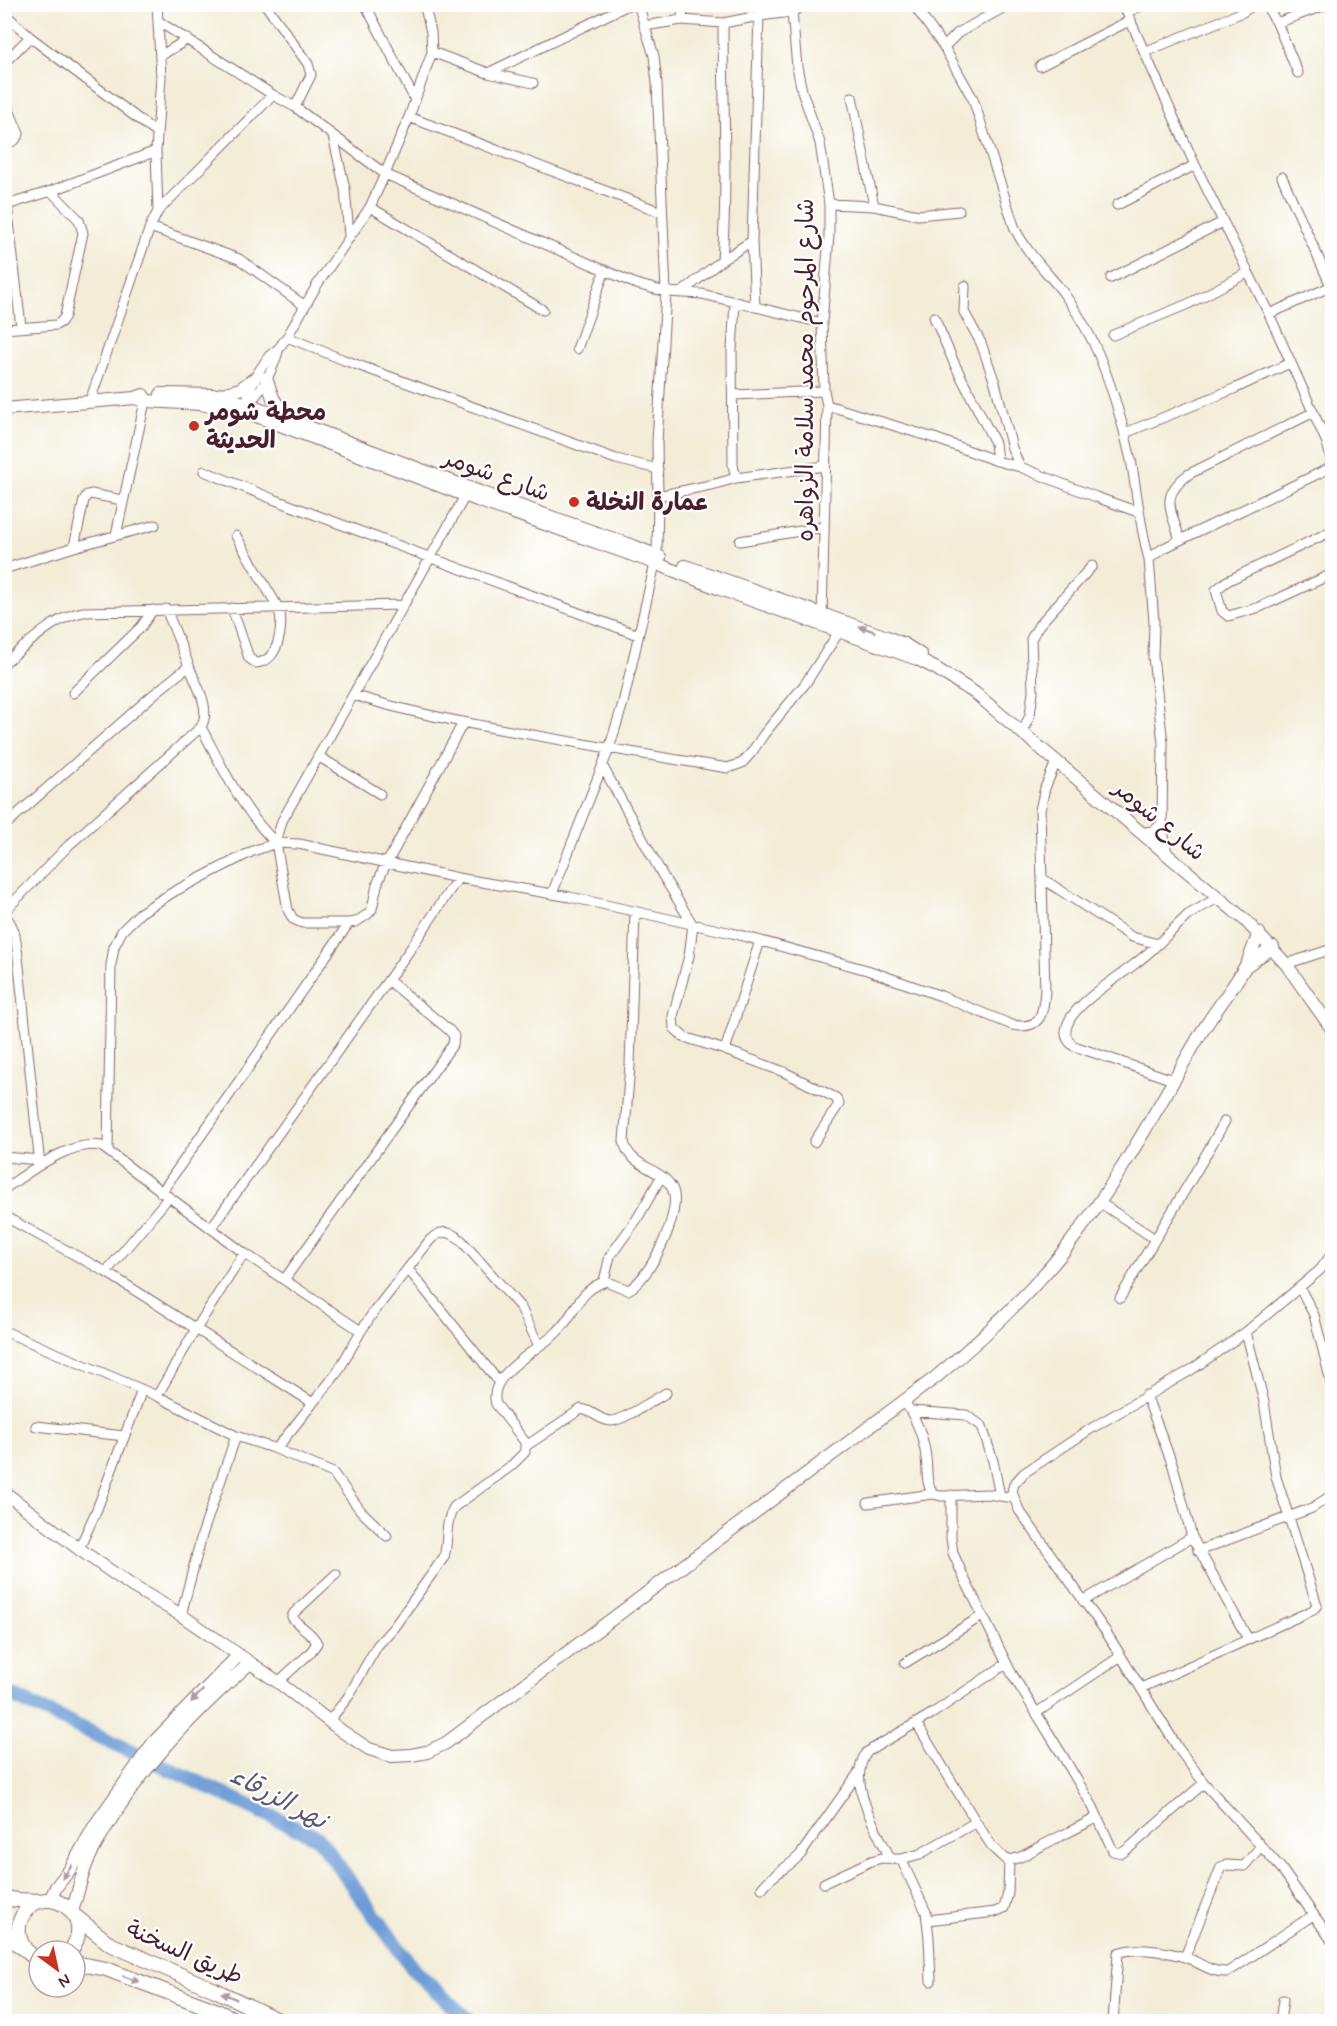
<svg xmlns="http://www.w3.org/2000/svg" width="1337" height="2026" viewBox="0 0 1337 2026" font-family="Mynerve,'Playpen Sans Arabic',sans-serif">
<style>
.lines{fill:none;stroke-linecap:round;stroke-linejoin:round}
.river{stroke:#6d9bd5;stroke-width:15}
.street-casing{stroke:#856768;stroke-width:11}
.secondary-casing{stroke:#856768;stroke-width:14}
.primary-casing{stroke:#856768;stroke-width:16}
.street{stroke:#fff;stroke-width:9}
.secondary{stroke:#fff;stroke-width:12}
.primary{stroke:#fff;stroke-width:14}
.oneway{fill:#ae9aa0}
.poi-dot{fill:#c8321e;stroke:#fff;stroke-width:2}
.labels{text-anchor:middle;stroke-width:4.5;stroke-linejoin:round;paint-order:stroke}
.street-label{font-size:24px;fill:#4a1f2b;stroke:#fff}
.poi-label{font-size:24px;font-weight:bold;fill:#4a1f2b;stroke:#fff;text-anchor:start}
.water-label{font-size:26px;font-style:italic;fill:#5a5777;stroke:#fff}
</style>
<rect width="100%" height="100%" fill="#fff"/>
<filter id="ink" filterUnits="userSpaceOnUse"><feTurbulence type="fractalNoise" baseFrequency=".0167" numOctaves="2"/><feDisplacementMap in="SourceGraphic" scale="12" xChannelSelector="R" yChannelSelector="G"/><feConvolveMatrix kernelMatrix="1 2 1 2 8 2 1 2 1" color-interpolation-filters="sRGB"/></filter>
<filter id="wash" filterUnits="userSpaceOnUse"><feTurbulence type="fractalNoise" baseFrequency=".008" numOctaves="4" result="noise"/><feDisplacementMap in="SourceGraphic" scale="24" xChannelSelector="R" yChannelSelector="G"/><feGaussianBlur stdDeviation="1.35" result="paint"/><feColorMatrix in="noise" values="0 0 0 0 0 0 0 0 0 0 0 0 0 0 0 0 0 1.4 0 .05"/><feComposite in="paint" operator="in"/></filter>
<g filter="url(#wash)">
<rect width="100%" height="100%" fill="#f3edd8"/>
<g class="lines">
<path class="river" d="M4 1692 318 1838 414 1970 470 2022"/>
</g>
</g>
<g filter="url(#ink)">
<g class="lines">
<defs>
<path id="street" d="M265 4 308 64 311 75 295 107
M365 4 415 100
M1123 4 1195 165 1269 314 1327 443 1332 463
M1265 4 1277 23 1298 73
M918 11 944 47 973 99 1015 229C1027 253 1045 270 1062 291 1074 307 1084 324 1093 342 1109 376 1123 423 1131 460 1137 494 1140 526 1149 559
M4 12 11 4
M792 12 797 67 802 91 820 143 829 204V236L822 323 824 391 827 405 822 619
M1127 12 1146 4
M4 13 30 37
M682 20 683 4
M158 21 273 95 295 107 385 174 636 284 666 292 702 294 822 323
M1277 23 1328 4
M644 26 682 20 723 23 759 16 758 4
M944 47 958 33 1010 4
M432 52 488 73 533 83
M1144 52 1243 12 1254 4
M160 56 188 39
M4 63 30 37 157 133
M1040 66 1131 20
M488 73 630 4
M852 97 874 206
M4 98 19 134 15 140 4 146
M409 117 661 212
M333 136 345 189 349 235
M1282 177 1331 286
M829 204 874 206 918 215 959 211
M7 205 21 327
M1117 205 1195 165
M4 206 51 191 156 151
M370 207 543 310
M158 211 273 95
M150 227 239 259 305 306
M752 241 755 307
M722 260C728 182 723 102 723 23
M1111 278 1223 222
M965 286 964 312 981 343 995 383 1012 448 1020 467
M681 293 722 260 752 241 759 16 792 12 807 4
M735 303 732 350 733 465 736 478 825 466
M1269 314 1332 286
M934 317 955 365 995 443 997 461
M4 329 56 325 61 322 65 316 83 233 79 220 51 191
M1113 335 1188 304 1247 273
M287 337 344 360 616 459 658 469
M577 349 605 270
M734 395 824 391
M90 401 150 227 158 211 156 151 161 77 157 4
M246 405C262 393 274 367 279 348
M827 405 934 438 997 461 1020 467 1096 497 1138 512
M249 407 248 394 257 374 269 356 279 348 287 337 317 285 370 207 385 174 409 117 432 52 431 32 424 4
M1125 433 1236 388 1290 363
M204 471 273 499 638 635
M658 496 715 484 736 478
M1332 531 1227 581 1216 590 1222 611 1228 616 1232 615 1260 607 1332 574
M116 535 146 397
M1180 540C1171 509 1159 496 1189 474L1312 413
M740 541 824 527
M74 547 84 500 87 495 91 494 122 500
M4 569 74 547 155 525
M232 608 249 658 256 663C279 662 284 626 279 609L236 536
M4 663C28 645 53 617 83 612L404 605
M73 693 141 627 153 610
M354 695C396 709 440 718 483 726 565 741 646 755 728 768L742 763 752 752 764 734 805 684 839 632
M463 723 382 872 377 885 372 909 368 914 356 922 349 923H302L293 919 288 910 276 843 282 821 465 496
M201 727C223 769 242 810 276 843
M1022 733 1030 715 1033 691 1031 639 1039 625 1092 566
M318 756 380 794
M603 767 663 876 693 925 689 956 673 1016 674 1028 684 1037 725 1050 784 1072 836 1098 839 1104 814 1142
M4 826 154 694 189 666 166 609
M1167 853 1162 825 1163 743 1153 657 1154 622 1149 559 1162 549 1180 540 1332 467
M1043 879 1132 937 1158 944 1188 915 1219 897
M552 894 609 749 623 703 657 555 658 496 657 442 666 292 657 83 654 56 638 4
M4 912 68 846 201 727C212 708 196 685 189 666
M4 915C16 926 16 942 18 957L40 1165
M1158 944C1151 951 1144 957 1136 963 1119 977 1072 1005 1067 1026 1064 1035 1067 1041 1074 1046L1173 1080
M1286 964 1332 949
M725 1050 760 941
M108 1150 111 965 114 947 122 931 140 913 175 891 253 851 276 843 299 844 458 878 570 897 732 933 867 970 941 996 1012 1025C1041 1030 1043 1015 1045 990L1040 810 1045 788 1056 762
M4 1157 40 1160
M4 1189C30 1172 69 1140 101 1146L244 1253 196 1329 157 1396 4 1331
M161 1193 349 923
M1099 1202 1155 1239
M4 1216 106 1272 313 1403
M211 1228 409 951 458 878
M244 1253 361 1331 337 1373 276 1449
M1332 1254 1320 1270 1246 1332 1191 1370 1092 1428 1024 1473 1014 1484 1012 1492 1019 1510 1106 1632 1178 1748 1204 1783 1281 1868 1332 1941
M408 1269 499 1382
M106 1272 168 1198
M284 1280 453 1044 454 1036 449 1030 388 980
M604 1281 610 1256 637 1219 661 1177
M1300 1288 1314 1315 1332 1386
M1120 1298C1155 1238 1192 1181 1225 1121
M539 1346C546 1341 553 1337 558 1331 577 1312 577 1291 606 1281L628 1290C649 1281 684 1210 672 1188 661 1167 628 1167 624 1141L630 1066 635 912
M1146 1395 1173 1466 1192 1537 1248 1639
M157 1396 236 1436 276 1449 333 1473 361 1511 387 1536
M904 1401C915 1417 924 1438 926 1458 928 1471 925 1482 933 1494L941 1496 987 1494 1014 1498
M911 1411 966 1415 982 1426 993 1461 1000 1496
M36 1426 124 1436
M526 1446 581 1409C592 1410 600 1421 611 1421 621 1422 655 1399 666 1393
M951 1495V1538L953 1553 964 1578 1012 1674 1061 1753 1093 1807 1113 1851 1122 1853 1129 1848 1204 1783
M868 1503 933 1494
M79 1549 97 1509 142 1390
M1198 1551 1312 1508 1332 1495
M1083 1601 1192 1537
M181 1615 202 1535 236 1436
M905 1663 982 1616
M278 1682 310 1653 317 1643C312 1632 299 1627 292 1617L294 1613 336 1574
M1141 1688 1313 1610 1317 1605 1276 1477 1264 1402 1246 1332
M1036 1713 1121 1656
M329 1721 348 1697 377 1646 394 1627 444 1557C449 1540 444 1523 454 1507L511 1466 525 1452V1442L496 1404C488 1379 523 1359 539 1346L521 1308 461 1240C450 1231 441 1229 430 1240L373 1313 361 1331
M917 1724 976 1822 993 1848 1006 1860C1020 1860 1029 1852 1041 1846 1060 1836 1079 1828 1097 1817
M890 1858C877 1830 845 1781 867 1752L933 1713 1006 1664
M901 1859 926 1912 929 1938 931 1981
M824 1883 871 1861 882 1858 901 1859 920 1854 976 1822
M762 1888C773 1873 790 1867 801 1854L859 1772
M928 1920 995 1912 1004 1908 1008 1893 1009 1860
M1185 1957 1221 1867 1226 1865 1244 1866 1261 1846
M1113 2022 1118 1953C1137 1946 1174 1952 1192 1960 1204 1966 1214 1973 1228 1972L1313 1915
M1280 2022 1283 2000"/>
<path id="secondary" d="M266 378 273 398 285 416
M161 394 216 395 248 404 480 492 631 545 660 557
M218 395 240 389 254 379
M135 398 146 401 201 404 251 414 477 500 655 563 720 589 917 659 935 668 975 693 1245 920 1286 964 1332 1029
M4 409 135 398 143 395
M685 566 887 637 904 644 921 655
M1143 834 1155 832 1162 825
M1246 966 1273 947
M4 1492 79 1549 132 1586 181 1615 278 1682 343 1732 369 1749 392 1756 411 1755 427 1752 446 1743 936 1377C982 1339 1025 1299 1063 1252 1115 1187 1155 1112 1197 1040 1211 1015 1231 992 1245 967 1251 957 1254 944 1259 933
M50 1900 56 1887 71 1868 95 1825 153 1743 239 1655
M72 1911C79 1892 81 1872 91 1854 129 1780 188 1718 250 1663"/>
<path id="primary" d="M4 1898 17 1900 41 1901
M75 1916 110 1944 215 1990 282 2022
M4 1933 24 1949
M39 1959C28 1955 21 1946 19 1935 18 1927 20 1919 24 1913 47 1880 98 1916 70 1951
M75 1963 106 1969 215 2010 240 2022"/>
</defs>
<use href="#street" class="street-casing"/>
<use href="#secondary" class="secondary-casing"/>
<use href="#primary" class="primary-casing"/>
<use href="#street" class="street"/>
<use href="#secondary" class="secondary"/>
<use href="#primary" class="primary"/>
</g>
<defs><path id="oneway-solid" d="M-6-.8H1V-3.2L6.5 0L1 3.2V.8H-6Z" transform="scale(1.5)"/></defs>
<g class="oneway">
<use href="#oneway-solid" transform="translate(867 629) rotate(-160)"/>
<use href="#oneway-solid" transform="translate(197 1696) rotate(135)"/>
<use href="#oneway-solid" transform="translate(67 1872) rotate(126)"/>
<use href="#oneway-solid" transform="translate(131 1979) rotate(20)"/>
<use href="#oneway-solid" transform="translate(229 1996) rotate(-156)"/>
</g>
</g>
<g class="poi-dot">
<circle cx="194" cy="426" r="6"/>
<circle cx="574" cy="502" r="6"/>
</g>
<g class="labels">
<g class="street-label">
<text transform="translate(805 370) rotate(-90)" y="8">شارع المرحوم محمد سلامة الزواهره</text>
<text transform="translate(497 475) rotate(20)" y="8">شارع شومر</text>
<text transform="translate(1160 820) rotate(40)" y="8">شارع شومر</text>
<text transform="translate(185 1952) rotate(24)" y="8">طريق السخنة</text>
</g>
<g class="poi-label">
<text x="206" y="420">محطة شومر<tspan x="206" dy="28">الحديثة</tspan></text>
<text x="586" y="510">عمارة النخلة</text>
</g>
<g class="water-label">
<text transform="translate(279 1797) rotate(28)" y="9">نهر الزرقاء</text>
</g>
</g>
<rect width="1337" height="2026" fill="none" stroke="#fff" stroke-width="24"/>
<g transform="translate(57 1969) rotate(147)"><circle r="28" fill="#ffffff" stroke="#b7a5aa" stroke-width="1.5"/>
<path d="M0-4.5L10 22L0 15L-10 22Z" fill="#c8321e"/>
<text y="-9" font-size="16" font-weight="bold" text-anchor="middle" fill="#4a1f2b">N</text>
</g>
</svg>
